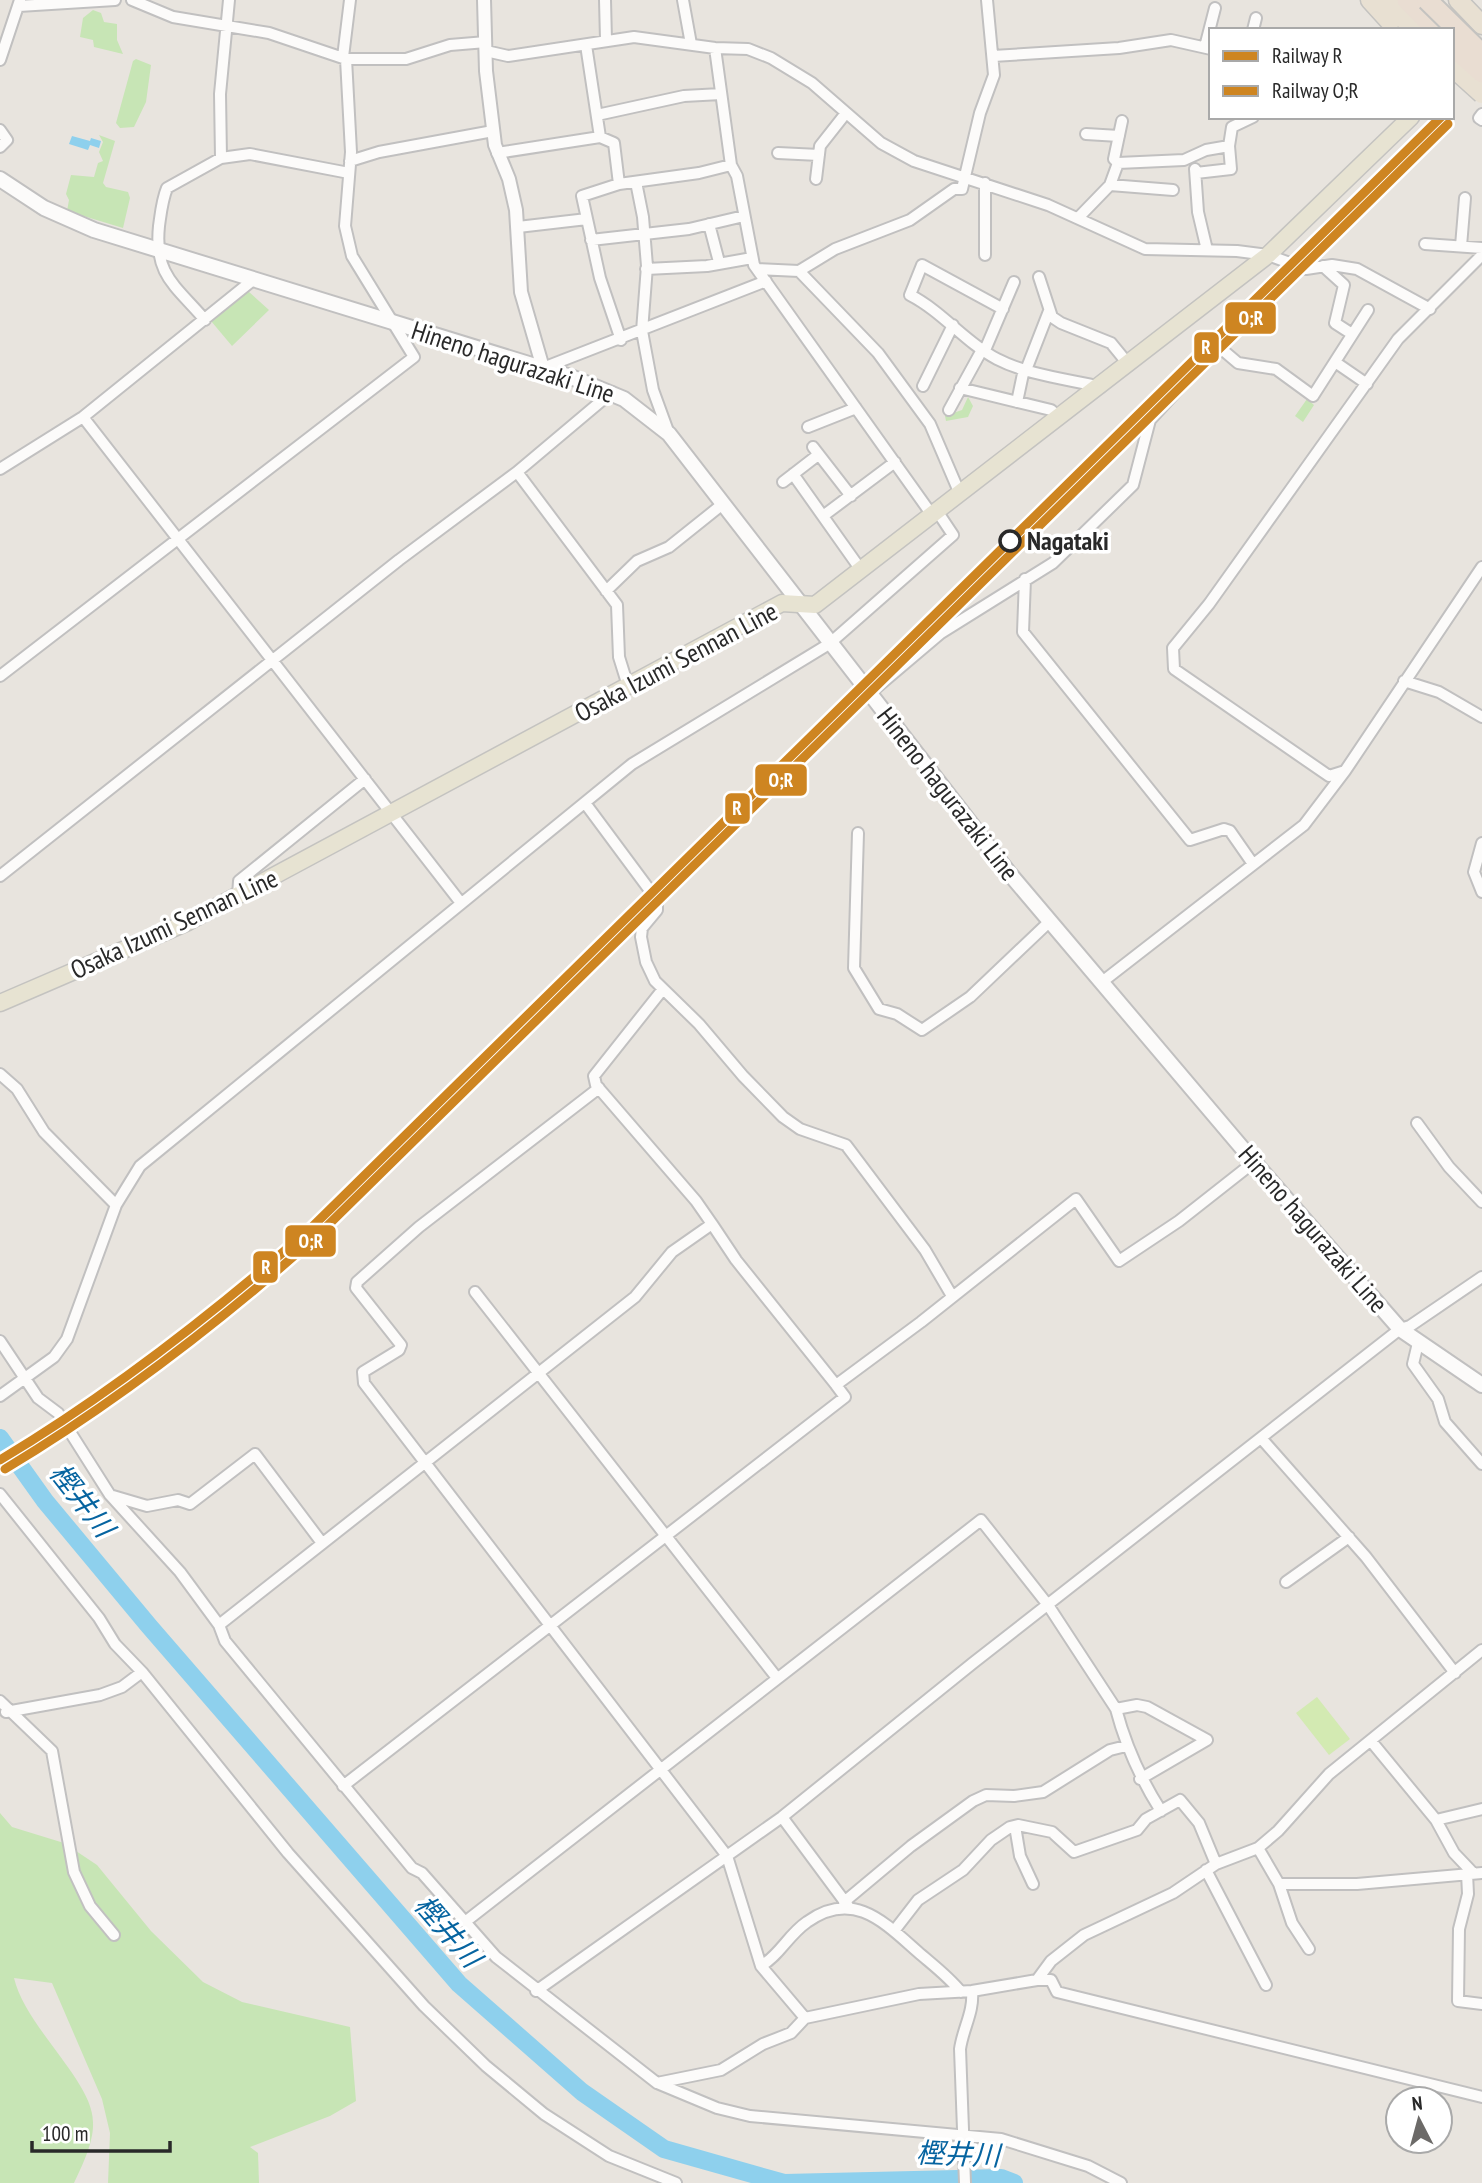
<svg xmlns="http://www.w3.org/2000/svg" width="1482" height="2183" viewBox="0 0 1482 2183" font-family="'PT Sans Narrow','Noto Sans JP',sans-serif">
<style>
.green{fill:#c7e5b5}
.pitch{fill:#d3eab2}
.water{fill:#8ed0ed}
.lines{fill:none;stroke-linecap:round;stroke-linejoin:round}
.stream{stroke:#8ed0ed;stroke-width:2.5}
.river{stroke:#8ed0ed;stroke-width:18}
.minor-casing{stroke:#c1c0c0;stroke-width:14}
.tertiary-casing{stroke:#c1c0c0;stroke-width:16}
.secondary-casing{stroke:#c1c0c0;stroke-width:18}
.primary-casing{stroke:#c4c3c0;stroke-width:19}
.trunk-casing{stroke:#c4c3c0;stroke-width:21}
.motorway-casing{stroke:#c4c3c0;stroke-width:23}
.minor{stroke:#fcfbfa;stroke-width:10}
.tertiary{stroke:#fcfbfa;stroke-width:12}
.secondary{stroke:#fcfbfa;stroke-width:14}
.primary{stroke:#e7e3d2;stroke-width:16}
.trunk{stroke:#e8e0d2;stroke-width:18}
.motorway{stroke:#e9ddd2;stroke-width:19}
.trunk-bridge-casing{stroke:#c4c3c0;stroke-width:21;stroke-linecap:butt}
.motorway-bridge-casing{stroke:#c4c3c0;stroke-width:23;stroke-linecap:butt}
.trunk-bridge{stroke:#e8e0d2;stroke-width:18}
.motorway-bridge{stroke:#e9ddd2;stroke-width:19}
.rail-1-casing{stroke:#fff;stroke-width:14}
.rail-2-casing{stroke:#fff;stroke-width:14}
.rail-1{stroke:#ce8521;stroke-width:9}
.rail-2{stroke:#ce8521;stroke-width:9}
.stop-dot{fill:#fff;stroke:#292929;stroke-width:3.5}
.labels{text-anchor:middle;stroke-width:7;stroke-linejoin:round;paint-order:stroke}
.street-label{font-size:26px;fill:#292929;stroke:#fff}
.stop-label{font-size:26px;font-weight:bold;fill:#292929;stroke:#fff;text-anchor:start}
.water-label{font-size:28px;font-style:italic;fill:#0664a0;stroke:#fff}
.line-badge{stroke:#fff;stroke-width:2.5}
.badge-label{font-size:19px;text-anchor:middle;font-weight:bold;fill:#fff}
</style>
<rect width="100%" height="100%" fill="#e8e4de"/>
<path class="green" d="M93 10 101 13 104 22 117 24V40L123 54 94 47 93 40 80 37 83 18Z
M136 59 151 65 146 102 134 127 120 128 116 123 133 61Z
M99 135 115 141 103 183 106 187 128 192 130 198 123 228 67 211 69 200 66 194 71 175 94 177 98 163 103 161 99 152 103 142Z
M248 291 269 310 232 346 211 321Z
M968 397 973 406 968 417 946 421 944 411 950 414 962 410Z
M1307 399 1314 405 1303 422 1295 416Z
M0 1813 12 1827 64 1843 97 1865 151 1931 203 1982 242 2002 350 2027 356 2101 330 2116 250 2147 258 2153 259 2183H108L110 2133 102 2099 52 1983 14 1978C26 2028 93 2081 93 2122 94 2142 82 2166 74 2183H0Z"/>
<path class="pitch" d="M1317 1697 1350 1739 1329 1755 1296 1713Z"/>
<path class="water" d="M72 136 90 141 91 138 101 141 99 148 90 145 88 150 69 144Z"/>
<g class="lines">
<path class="stream" d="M902 2178V2183"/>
<path class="river" d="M0 1438 45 1501 149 1626 459 1984 582 2092 664 2149 784 2183 1001 2178 1014 2183"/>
<defs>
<path id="minor" d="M132 0 173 17 269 33 346 59H406L450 45 486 42
M605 0 606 40
M683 0 691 44
M19 6 115 0
M1253 30 1256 18
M586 45 600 137 614 143 619 184
M1205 47 1215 8
M715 48 731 165 737 176 754 265 932 515
M486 51 508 56 634 37 715 48 748 49 771 58 812 83 881 143 914 161 1048 205 1145 249 1237 251 1268 255 1306 269 1332 265 1357 269 1430 309
M993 56 1119 48 1171 40 1211 49
M343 57 350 0
M0 60 20 0
M1482 114 1479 118 1482 120
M597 115 684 96 721 94
M1122 121 1114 159 1118 163 1184 160 1206 150 1229 146
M0 130 7 140 0 147
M1086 134 1119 136
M497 153 600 137
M778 153 819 155
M221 158 250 154 349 173
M350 161 379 152 493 131
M1195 169 1198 212 1207 250
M1196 173 1231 169 1229 146 1232 127 1253 117
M816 179 820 146 846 113
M636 182 643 217 647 266 642 331 653 390 669 434
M985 183V255
M1110 185 1173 190
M1078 218 1110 185 1118 163
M709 224 719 262
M518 227 587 219
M591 240 689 229 744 216
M1425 244 1482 248
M1461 246 1465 198
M1482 255 1398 339 1209 604 1173 648 1174 669 1329 776 1345 771 1482 567
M1323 266 1344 285 1335 323 1352 334
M646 269 707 266 752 258
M758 269 799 271 878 353 930 424 960 494
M799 271 835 249 910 220 954 189H962L980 113 994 75 987 0
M1039 277 1052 317 1061 323 1111 343 1129 365
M1003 309 922 265 910 295C943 312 966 343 997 359 1028 375 1067 379 1101 387
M205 320C175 285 154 275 159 226 161 212 162 200 167 188L221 158 220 94 229 0
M621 340 600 278 582 196 619 184 699 173 731 165
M1218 346 1238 363 1276 369 1313 396 1368 310
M985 350 1014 282
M1335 362 1367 384
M543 368 766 281
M1026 370 1049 311
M923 386 953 325
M960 388 1051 410 1060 418
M1017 402 1024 369
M949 410 983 348
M83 417 461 903
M808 427 856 408
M813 447 851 496
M0 469 83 417 253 280
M517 472 617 605 619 657 628 686
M793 474 861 570
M783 482 818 455
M823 516 895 462
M1025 579 1023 632 1190 840 1224 829 1230 831 1253 864
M606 591 637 561 669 547 724 503
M0 676 414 357 352 256 345 226 351 152 346 59
M1404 681 1439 692 1482 717
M869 694 941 633 1053 563 1133 485 1150 420 1214 350 1300 267
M585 803 657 900V910L642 928 641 937 646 962 655 981 699 1024 743 1076 783 1117 800 1129 846 1145 925 1250 952 1296
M858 833 854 968 879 1009 897 1014 922 1030 970 997 1050 921
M1482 843 1474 872 1482 892
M0 876 399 560 517 472 612 392
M238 896 239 881 365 779
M1102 982 1304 825 1345 771
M663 989 594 1076 596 1085 696 1201 712 1224
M0 1074 17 1089 44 1132 116 1205
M599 1088 419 1227 357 1282 356 1288 401 1345 399 1350 363 1372 364 1383 727 1856 761 1966 805 2018
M1417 1123 1449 1167 1482 1202
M475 1292 777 1678
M0 1341 38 1398 58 1413 110 1495 180 1572 219 1625 225 1641 412 1868 422 1873 496 1957 657 2083 717 2108 750 2116 1001 2139 1088 2166 1121 2183
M1418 1343 1413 1364 1438 1399 1445 1422 1482 1464
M0 1396 54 1357 67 1339 116 1205 140 1166 632 764 829 644 953 535 937 511
M1261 1438 1366 1557 1455 1673
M0 1494 99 1618 115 1644 142 1672 288 1853 424 2006 486 2066 544 2114 609 2156 676 2183
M113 1496 147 1506 178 1500 190 1504 255 1454 322 1543
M1286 1582 1349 1537
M219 1625 635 1297 672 1252 712 1224 736 1260 836 1385 921 1322 1076 1199 1119 1261 1179 1221 1254 1162
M0 1701 52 1751 74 1872 90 1906 114 1935
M6 1712 100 1695 122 1687 142 1672
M1371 1741 1436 1820 1454 1853 1473 1873
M1140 1779 1207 1740 1147 1707 1137 1705 1116 1709C1126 1747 1140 1778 1161 1811
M343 1786 845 1397 836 1385
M782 1817 848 1906
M1436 1820 1482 1809
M1015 1826 1020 1856 1033 1884
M1258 1848 1278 1831 1329 1774 1482 1650
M1206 1870 1266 1985
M1467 1873 1468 1894 1459 1929 1458 2001 1482 2004
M1279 1884 1292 1923 1309 1949
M844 1902 911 1846 973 1801 986 1795 1014 1796 1043 1792 1110 1750 1126 1746
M465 1922 981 1520 1048 1605 1116 1709
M894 1931 918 1900 963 1870 991 1840 1010 1827 1018 1825 1052 1832 1074 1852 1137 1830 1146 1819 1180 1800 1199 1823 1216 1864
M761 1966C780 1955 788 1935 807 1922 853 1889 884 1922 918 1952 933 1965 948 1976 961 1992
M1037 1980H1051L1057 1992 1482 2097
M536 1991 782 1817 973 1663 1400 1329 1410 1326 1482 1277
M657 2083 721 2070 763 2044 791 2033 805 2018 919 1994 972 1991 1037 1980 1051 1961 1084 1935 1173 1893 1216 1864 1258 1848 1279 1884H1357L1482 1873
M965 2183 960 2049C963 2028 974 2012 972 1991"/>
<path id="tertiary" d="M484 0 486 71 495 145 509 179 516 210 521 292 543 368"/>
<path id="secondary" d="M0 179 44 208 94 230 571 377 624 399 669 434 1009 873 1254 1162 1400 1329 1482 1385"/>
<path id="primary" d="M0 1003 188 922 782 603 815 605 1268 255 1411 117"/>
<path id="trunk" d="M1370 0 1390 22
M1386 0 1414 30
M1458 0 1482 25"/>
<path id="motorway" d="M1407 0 1436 30"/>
</defs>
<use href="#minor" class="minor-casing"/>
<use href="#tertiary" class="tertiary-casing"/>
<use href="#secondary" class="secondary-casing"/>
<use href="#primary" class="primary-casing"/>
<use href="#trunk" class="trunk-casing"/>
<use href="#motorway" class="motorway-casing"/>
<use href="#minor" class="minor"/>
<use href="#tertiary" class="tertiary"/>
<use href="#secondary" class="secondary"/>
<use href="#primary" class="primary"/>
<use href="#trunk" class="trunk"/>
<use href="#motorway" class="motorway"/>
<defs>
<path id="trunk-bridge" d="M1452 67 1482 94"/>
<path id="motorway-bridge" d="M1427 0 1482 54
M1452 46 1482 73"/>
</defs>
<use href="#trunk-bridge" class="trunk-bridge-casing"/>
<use href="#motorway-bridge" class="motorway-bridge-casing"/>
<use href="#trunk-bridge" class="trunk-bridge"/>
<use href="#motorway-bridge" class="motorway-bridge"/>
<defs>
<path id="rail-1" d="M0 1460C112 1393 213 1314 311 1228L1441 117"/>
<path id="rail-2" d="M5 1469C118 1401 220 1322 318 1235L1448 124"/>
</defs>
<use href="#rail-1" class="rail-1-casing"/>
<use href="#rail-2" class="rail-2-casing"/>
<use href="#rail-1" class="rail-1"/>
<use href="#rail-2" class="rail-2"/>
</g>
<circle class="stop-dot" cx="1010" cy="541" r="10"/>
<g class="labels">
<g class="street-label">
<text transform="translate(513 362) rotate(18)" y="9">Hineno hagurazaki Line</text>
<text transform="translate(676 662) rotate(-28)" y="9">Osaka Izumi Sennan Line</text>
<text transform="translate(948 794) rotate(52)" y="9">Hineno hagurazaki Line</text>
<text transform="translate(174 924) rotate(-25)" y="9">Osaka Izumi Sennan Line</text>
<text transform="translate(1313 1229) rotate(49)" y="9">Hineno hagurazaki Line</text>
</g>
<g class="stop-label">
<text x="1027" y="550">Nagataki</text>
</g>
<g class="water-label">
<text transform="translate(82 1500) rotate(52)" y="10">樫井川</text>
<text transform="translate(448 1931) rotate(49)" y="10">樫井川</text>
<text transform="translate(958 2154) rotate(2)" y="10">樫井川</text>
</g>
</g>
<g class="line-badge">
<rect x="1224" y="301" width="53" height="34" rx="7" fill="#ce8521"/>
<rect x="1193" y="331" width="27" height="33" rx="7" fill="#ce8521"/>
<rect x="754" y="763" width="54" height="34" rx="7" fill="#ce8521"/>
<rect x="724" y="792" width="27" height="33" rx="7" fill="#ce8521"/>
<rect x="284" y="1224" width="53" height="34" rx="7" fill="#ce8521"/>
<rect x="252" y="1250" width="27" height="34" rx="7" fill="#ce8521"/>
</g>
<g class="badge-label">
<text x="1251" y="325">O;R</text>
<text x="1206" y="354">R</text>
<text x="781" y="787">O;R</text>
<text x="737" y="815">R</text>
<text x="311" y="1248">O;R</text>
<text x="266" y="1274">R</text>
</g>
<rect x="1209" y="28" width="245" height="91" fill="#ffffff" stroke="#a9a9a9" stroke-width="2"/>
<rect x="1223" y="51" width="35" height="10" fill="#ce8521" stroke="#a9a9a9" stroke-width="2"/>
<text x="1272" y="63" font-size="21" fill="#292929">Railway R</text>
<rect x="1223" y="86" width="35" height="10" fill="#ce8521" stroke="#a9a9a9" stroke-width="2"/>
<text x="1272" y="98" font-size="21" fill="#292929">Railway O;R</text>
<g transform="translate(1419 2120) rotate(354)"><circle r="33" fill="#ffffff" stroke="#a9a9a9" stroke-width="2"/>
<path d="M0-5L12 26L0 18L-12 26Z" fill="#6c6a68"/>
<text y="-10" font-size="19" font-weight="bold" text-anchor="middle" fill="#292929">N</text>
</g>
<path d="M32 2141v10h138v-10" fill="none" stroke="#292929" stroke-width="3.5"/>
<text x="42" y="2141" font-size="21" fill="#292929" stroke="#ffffff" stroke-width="5" paint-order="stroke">100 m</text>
</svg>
